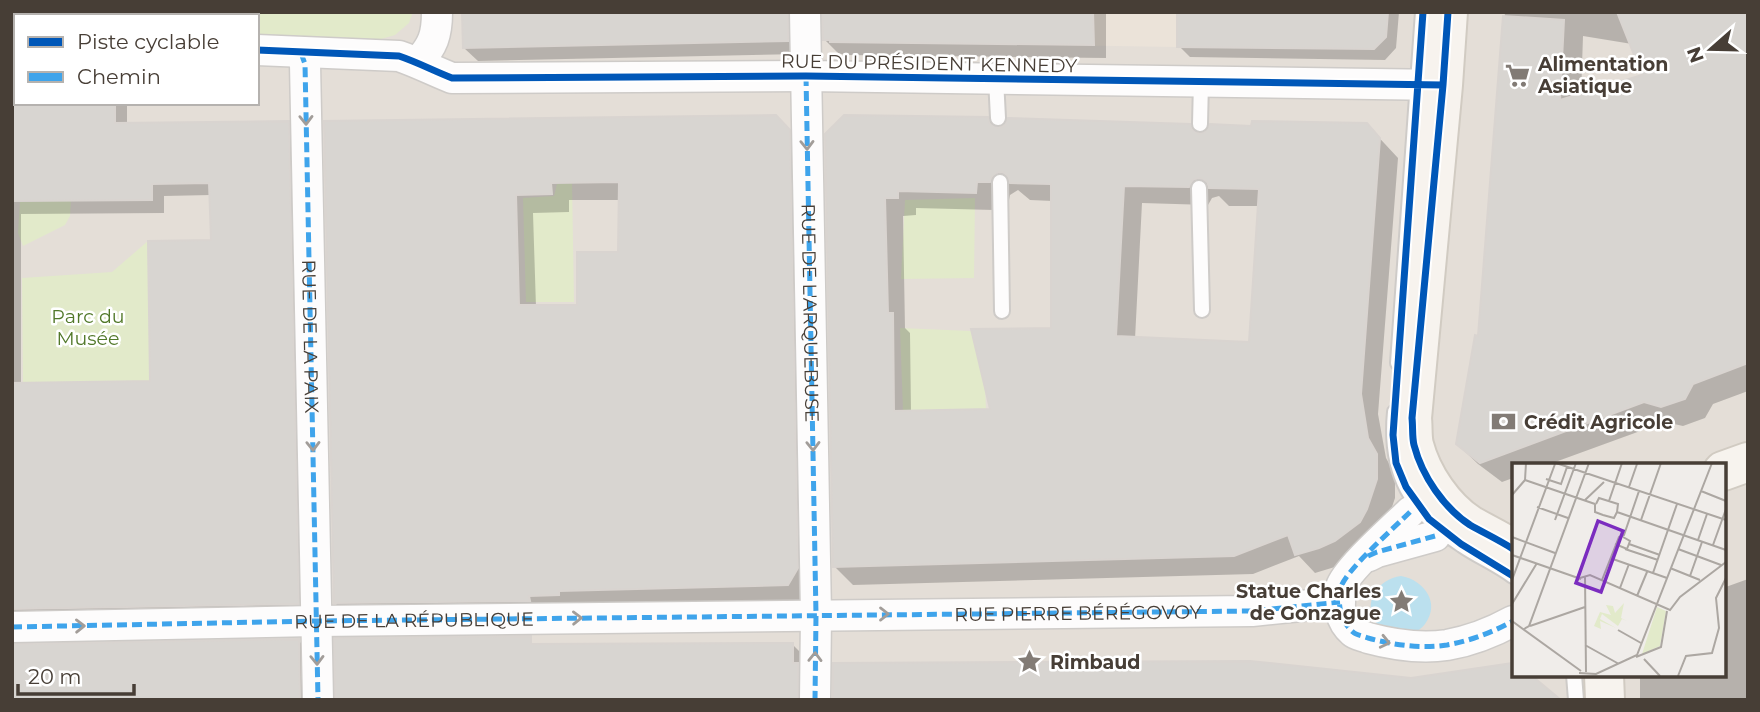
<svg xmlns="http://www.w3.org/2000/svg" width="1760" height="712" viewBox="0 0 1760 712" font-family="Montserrat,sans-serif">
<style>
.residential{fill:#e4ded7;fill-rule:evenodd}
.education{fill:#ebe3d9}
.green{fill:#e2eaca}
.water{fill:#bbe0ee}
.shadow{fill:#0003;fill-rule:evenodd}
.building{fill:#d8d5d1;stroke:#d9d4d0;stroke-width:2;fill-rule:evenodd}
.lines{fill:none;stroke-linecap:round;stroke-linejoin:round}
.lane-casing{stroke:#cecbc8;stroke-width:18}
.street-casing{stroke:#cecbc8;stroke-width:33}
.secondary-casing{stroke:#d1cbc2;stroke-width:42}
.lane{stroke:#fdfcfc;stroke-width:14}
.street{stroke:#fdfcfc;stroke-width:30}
.secondary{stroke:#f7f3ee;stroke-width:38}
.quiet{stroke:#3fa4eb;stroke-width:5;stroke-dasharray:10 5;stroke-linecap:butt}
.cycleway-casing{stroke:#fff;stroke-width:11}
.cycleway{stroke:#0057b8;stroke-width:7}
.oneway{stroke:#a29d99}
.labels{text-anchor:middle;stroke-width:5;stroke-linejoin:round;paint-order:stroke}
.street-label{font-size:19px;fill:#473e36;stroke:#fff}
.poi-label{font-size:19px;font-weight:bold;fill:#473e36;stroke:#fff;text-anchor:start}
.park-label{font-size:19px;fill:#517829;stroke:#fff}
.inset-road{fill:none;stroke:#aca7a2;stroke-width:2}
.view{fill:#7b2cbf;fill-opacity:0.15;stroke:#7b2cbf;stroke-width:3.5}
.inset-edge{fill:none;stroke:#473e36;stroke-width:3.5}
</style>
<rect width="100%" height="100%" fill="#f0edea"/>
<path class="residential" d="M12 12H1748V700H12ZM16 16H257V103H16ZM1513 465H1723V675H1513Z"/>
<path class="education" d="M1051 12H1177V47L1051 45Z"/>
<path class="green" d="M204 12H413L409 23 395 35 374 41 257 36V16H206Z
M572 183 574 302H526L523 198 554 196 557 184Z
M975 198 974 278 901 279 905 200Z
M71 200 70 216 65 225 23 246 18 233 20 202Z
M148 241 150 382 122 381 23 383 22 278 112 272Z
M900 328 971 331 985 388 986 409 903 411Z"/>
<path class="water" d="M1401 576C1424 580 1441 603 1425 624 1422 628 1417 632 1412 633 1407 634 1401 632 1396 632 1387 632 1382 631 1377 624 1361 603 1378 579 1401 576Z"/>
<path class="shadow" d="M12 12H126V16H16V103H127V125L288 123 301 136 311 616 12 629ZM211 195 212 242 152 382 21 384V214L164 213V196Z
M660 12H808L801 54 478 61 464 48Z
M824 12H1106V58L845 55 838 53 825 40Z
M1179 12H1399L1396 48 1385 60 1190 57 1179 46Z
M1505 12H1748V391L1713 404 1705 418 1683 426 1665 422 1547 465H1513V478L1502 482 1478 464 1457 444 1480 338ZM1583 36 1632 44 1645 76 1581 96Z
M775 117 794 135 806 602 353 621 335 603 325 123ZM569 200H620L619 254 579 307H536L533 213 569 212Z
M988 119 998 129 1190 125 1200 135 1253 127 1367 125 1385 144 1398 158 1378 414 1386 458 1395 474V498L1385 528 1338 566 1315 573 1299 556 1253 574 853 585 834 566 826 134ZM1018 190 1030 200 1053 201V330L993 411 911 412 910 333 905 328 903 216 916 215V208L994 210V199L1009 200 1010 195ZM1219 196 1229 206H1260L1250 343 1135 339 1142 203 1208 205 1212 198Z
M1748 579V700H1640V675H1723V588Z
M299 641 312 654 313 700H12Z
M792 644 813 665 817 700H562Z"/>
<path class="building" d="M462 12H788V41L463 48Z
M822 12H1093L1094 45 830 42V40H823Z
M1177 12H1388L1386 37 1374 49 1177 47Z
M1617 12H1748V363L1693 384 1685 399 1661 407 1644 402 1480 463 1456 444 1475 335 1478 336 1503 16 1564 20 1560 100 1642 75Z
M12 103H115V123L289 121 299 604 12 609V383L150 381 148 241 211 240 209 183 152 184V200L12 201Z
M776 115 790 130 798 568 788 585 559 591V595L529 596 530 601 334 603 324 121ZM619 182 618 252H577V305H519L516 195 552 194 551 183Z
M844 115 988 117 990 124 998 128 1004 126 1008 118 1190 124 1192 129 1199 134 1205 132 1210 124 1251 126 1252 121 1367 123 1380 138 1361 394 1368 438 1377 454V479L1367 509 1360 522 1335 541 1319 548 1295 555 1288 535 1234 556 833 567 825 134ZM999 172 1004 173 1008 177 1010 183 1051 184V328L971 329 990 409 894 411 893 313H888L885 198H898V191L976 193 977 182H990L992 177ZM1199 178 1207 182 1209 188 1259 189 1249 342 1116 336 1124 186 1189 187 1193 180Z
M531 636V644L793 643V663H798V700H335L334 638Z
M299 639 300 700H12V644Z
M1250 661 1411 678 1513 663V675H1531L1561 700H833V663Z"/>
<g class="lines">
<defs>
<path id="lane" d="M996 79 998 118
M1200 124 1201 82
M1000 182 1002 311
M1199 188 1202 310
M1398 363 1423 12
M1395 412C1389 472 1411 512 1462 545 1478 556 1497 564 1513 576
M1574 675 1576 700"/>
<g id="street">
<path d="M181 12 182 16"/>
<path id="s1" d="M805 12 816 615 815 700"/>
<path d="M257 50 399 56C417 62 434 71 452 78L806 76 1443 85"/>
<path d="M301 53 305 64 318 700"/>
<path d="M418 62C433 46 437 35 437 12"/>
<path d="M1410 512C1395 527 1346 570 1341 587 1337 603 1340 621 1353 632 1356 635 1363 636 1368 638 1394 645 1420 649 1447 645 1470 641 1493 632 1513 621"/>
<path d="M1369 556 1377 552 1435 536"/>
<path d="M12 627 316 621 1252 611 1340 602"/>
</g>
<path id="secondary" d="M1448 12 1443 85 1412 418C1413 427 1412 437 1414 445 1422 476 1444 508 1470 525 1484 533 1499 540 1513 549
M1723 471 1748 462
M1604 675 1605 700"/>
</defs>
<use href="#lane" class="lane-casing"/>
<use href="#street" class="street-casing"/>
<use href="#secondary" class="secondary-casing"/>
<use href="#lane" class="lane"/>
<use href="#street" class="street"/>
<use href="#secondary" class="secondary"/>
<g class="quiet">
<path id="s2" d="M301 53 305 64 318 700"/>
<path d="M806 76 816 615 815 700"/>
<path d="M1410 512C1395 527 1346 570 1341 587 1337 603 1340 621 1353 632 1356 635 1363 636 1368 638 1394 645 1420 649 1447 645 1470 641 1493 632 1513 621"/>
<path d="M1368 556 1377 552 1435 536"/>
<path id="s3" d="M12 627 316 621 1252 611 1340 602"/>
</g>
<defs>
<path id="cycleway" d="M1423 12 1393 435 1396 463 1406 487 1429 519 1461 544 1513 576
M1448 12 1443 85 1412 418C1413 427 1412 437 1414 445 1422 476 1444 508 1470 525 1484 533 1499 540 1513 549
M257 50 399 56C417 62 434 71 452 78L806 76 1443 85"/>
</defs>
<use href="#cycleway" class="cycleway-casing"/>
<use href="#cycleway" class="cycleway"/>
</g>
<defs><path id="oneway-chevron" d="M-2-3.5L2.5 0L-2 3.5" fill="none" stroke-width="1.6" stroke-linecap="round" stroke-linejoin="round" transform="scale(1.75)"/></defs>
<g class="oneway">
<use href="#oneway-chevron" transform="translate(306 120) rotate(89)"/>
<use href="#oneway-chevron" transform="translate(807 145) rotate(89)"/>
<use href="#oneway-chevron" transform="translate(313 446) rotate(89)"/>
<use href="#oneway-chevron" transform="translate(813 446) rotate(89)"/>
<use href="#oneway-chevron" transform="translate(884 614)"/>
<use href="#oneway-chevron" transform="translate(577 618) rotate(-1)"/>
<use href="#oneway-chevron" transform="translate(80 626) rotate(-1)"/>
<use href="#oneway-chevron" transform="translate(1385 642) rotate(13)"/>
<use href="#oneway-chevron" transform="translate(815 657) rotate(-89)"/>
<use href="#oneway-chevron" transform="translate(317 660) rotate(89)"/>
</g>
<defs>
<symbol id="supermarket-bare" viewBox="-9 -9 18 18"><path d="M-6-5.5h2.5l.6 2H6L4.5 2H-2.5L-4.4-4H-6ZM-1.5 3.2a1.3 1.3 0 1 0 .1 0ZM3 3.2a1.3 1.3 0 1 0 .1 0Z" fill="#827b75" stroke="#fff" stroke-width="2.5" paint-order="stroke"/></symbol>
<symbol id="bank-bare" viewBox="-9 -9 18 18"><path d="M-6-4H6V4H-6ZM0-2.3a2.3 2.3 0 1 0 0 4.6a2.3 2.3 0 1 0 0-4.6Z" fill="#827b75" stroke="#fff" stroke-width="2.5" paint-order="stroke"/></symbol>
<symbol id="sight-bare" viewBox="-9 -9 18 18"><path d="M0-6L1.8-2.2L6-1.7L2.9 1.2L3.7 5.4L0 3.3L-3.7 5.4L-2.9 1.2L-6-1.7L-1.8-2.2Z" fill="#827b75" stroke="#fff" stroke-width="2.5" paint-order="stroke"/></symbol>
</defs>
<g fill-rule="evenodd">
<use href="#supermarket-bare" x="1500" y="58" width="35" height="35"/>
<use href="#bank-bare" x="1486" y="404" width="35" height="35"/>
<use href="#sight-bare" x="1384" y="584" width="35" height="35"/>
<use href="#sight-bare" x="1012" y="644" width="35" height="35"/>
</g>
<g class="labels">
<g class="street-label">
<text transform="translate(929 63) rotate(1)" y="7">RUE DU PRÉSIDENT KENNEDY</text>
<text dy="7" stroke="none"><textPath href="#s1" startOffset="301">RUE DE L'ARQUEBUSE</textPath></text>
<text dy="7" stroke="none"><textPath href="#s2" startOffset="284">RUE DE LA PAIX</textPath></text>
<text dy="7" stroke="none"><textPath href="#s3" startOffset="1066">RUE PIERRE BÉRÉGOVOY</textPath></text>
<text dy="7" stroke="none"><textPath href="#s3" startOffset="402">RUE DE LA RÉPUBLIQUE</textPath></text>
</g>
<g class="poi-label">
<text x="1538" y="71">Alimentation<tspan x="1538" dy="22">Asiatique</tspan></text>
<text x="1524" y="429">Crédit Agricole</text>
<text x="1381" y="598" text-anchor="end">Statue Charles<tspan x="1381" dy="22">de Gonzague</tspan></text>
<text x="1050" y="669">Rimbaud</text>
</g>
<g class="park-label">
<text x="88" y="323">Parc du<tspan x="88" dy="22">Musée</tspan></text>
</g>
</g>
<g transform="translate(1512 463)">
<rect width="214" height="214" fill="#f0edea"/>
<path d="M112 140 109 155 115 158 110 156 106 163 90 151 88 156 104 165 88 158 89 166 82 163 88 149 99 152 94 142 101 143 103 150ZM145 144 154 148 148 183 130 191Z" fill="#e2eaca"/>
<path class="inset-road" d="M44 0 214 57M121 0H174M34 16 49 21 55 4M13 17 83 41M117 24 125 1M189 28 214 38M0 32 13 17 14 0M72 38 92 19M97 38 110 0M83 41V49L91 52 102 55 105 49M84 41 87 35 106 41 105 49M25 44 56 55M105 49 214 87M43 57 64 0M129 57 149 0M0 74 43 90M186 77 195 51M103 81 115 86 118 78 111 74M117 81 148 92M201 82 214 46M113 86 146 97M166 86 209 102M0 92 69 116M98 95 155 115M158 105 188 117M141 110 165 41M73 113 74 209M178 113 190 79M68 115 78 112 158 147 168 134 214 99M0 117 43 1M90 117 107 74 112 72 127 28M108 125 117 101M125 133 135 109M0 141 25 100M0 158 69 208M18 163 73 144M12 166 17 163 77 0M106 167 129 180M73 182 107 201M124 194 149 184 155 148M132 196 148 213M67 210 84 211 125 192 200 0M166 213 174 193 200 190 207 165 204 135 214 115"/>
<path class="view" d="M86 58 111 68 89 129 64 120Z"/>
<rect width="214" height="214" class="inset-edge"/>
</g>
<rect width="1760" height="712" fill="none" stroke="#473e36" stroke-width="28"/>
<rect x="14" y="14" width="245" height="91" fill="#ffffff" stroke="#b5b2af" stroke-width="2"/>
<rect x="28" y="37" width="35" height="10" fill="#0057b8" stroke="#b5b2af" stroke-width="2"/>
<text x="77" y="49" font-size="21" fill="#473e36">Piste cyclable</text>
<rect x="28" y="72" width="35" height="10" fill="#3fa4eb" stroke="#b5b2af" stroke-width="2"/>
<text x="77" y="84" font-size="21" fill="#473e36">Chemin</text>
<g transform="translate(1711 49) rotate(250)" stroke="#ffffff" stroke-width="5" paint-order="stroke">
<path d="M0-5L12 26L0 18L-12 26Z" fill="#473e36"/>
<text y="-10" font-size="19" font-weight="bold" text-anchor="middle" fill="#473e36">N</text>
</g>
<path d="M18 684v10h116v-10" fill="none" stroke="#473e36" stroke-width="3.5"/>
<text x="28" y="684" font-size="21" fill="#473e36" stroke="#ffffff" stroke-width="5" paint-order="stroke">20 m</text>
</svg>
